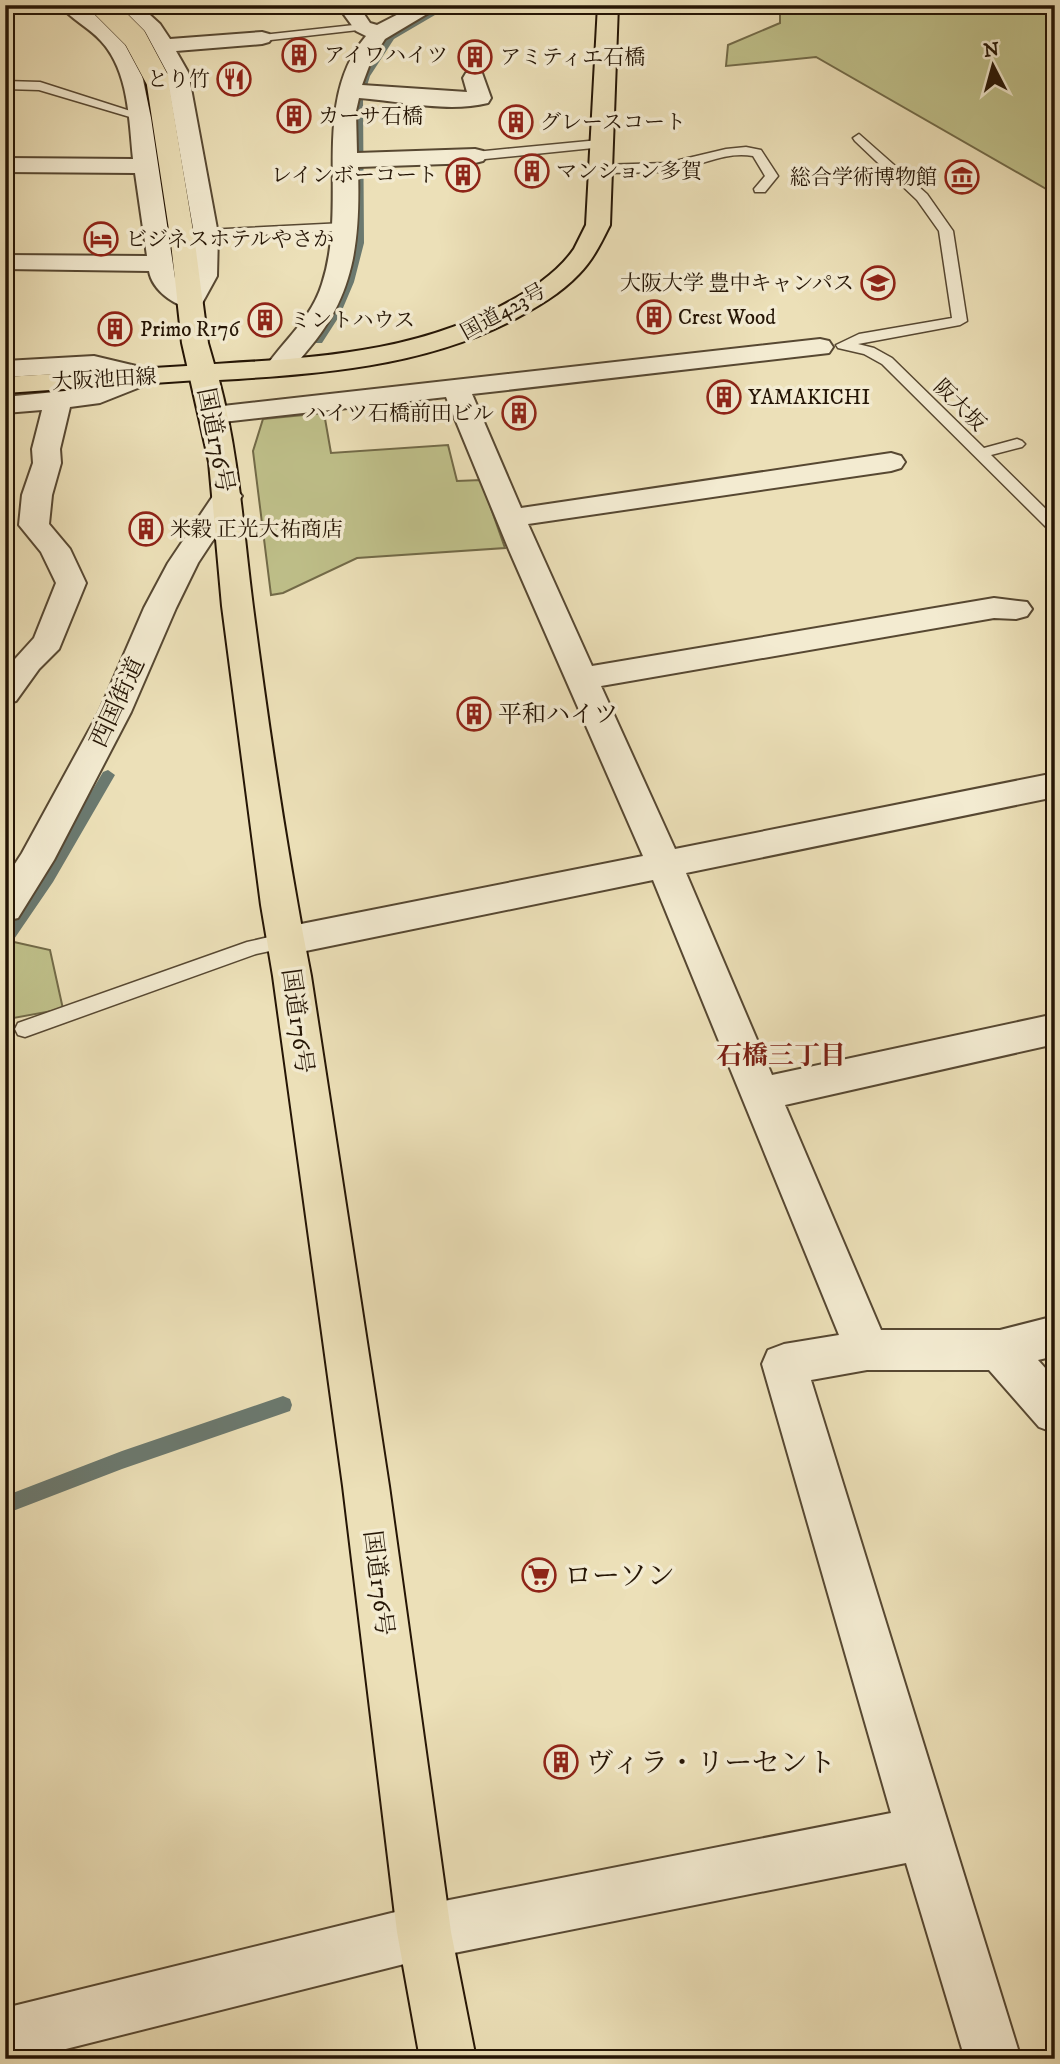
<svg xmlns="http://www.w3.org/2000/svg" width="1060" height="2064" viewBox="0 0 1060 2064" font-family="'IM FELL DW Pica','Noto Serif JP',serif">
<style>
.green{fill:#bfc08a;stroke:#726a48;stroke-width:2}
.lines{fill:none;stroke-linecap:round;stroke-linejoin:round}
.stream{fill:#6b796f;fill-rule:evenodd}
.lane-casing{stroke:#574832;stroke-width:3}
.street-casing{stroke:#574832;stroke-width:4}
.primary-casing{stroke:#251505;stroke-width:4}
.highway-casing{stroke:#251505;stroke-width:4}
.lane{fill:#f3ebd1;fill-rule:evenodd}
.street{fill:#f3ebd1;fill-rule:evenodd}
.primary{fill:#ece0b8;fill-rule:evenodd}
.highway{fill:#ece0b8;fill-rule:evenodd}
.highway-bridge-casing{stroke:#251505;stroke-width:24;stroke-linecap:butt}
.highway-bridge{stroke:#ece0b8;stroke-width:23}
.labels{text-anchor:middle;stroke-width:7;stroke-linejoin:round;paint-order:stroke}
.far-poi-label{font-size:21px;fill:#251505;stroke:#f3ebd1;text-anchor:start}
.far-street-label{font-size:21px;fill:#251505;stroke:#f3ebd1}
.street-label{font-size:24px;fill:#251505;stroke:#f3ebd1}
.poi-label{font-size:24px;fill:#251505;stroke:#f3ebd1;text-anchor:start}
.neighbourhood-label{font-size:26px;font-weight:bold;fill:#7a1f14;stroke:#f3ebd1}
.near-poi-label{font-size:28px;fill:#251505;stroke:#f3ebd1;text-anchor:start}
</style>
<rect width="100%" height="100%" fill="#ece0b8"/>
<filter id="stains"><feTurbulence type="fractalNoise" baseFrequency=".00286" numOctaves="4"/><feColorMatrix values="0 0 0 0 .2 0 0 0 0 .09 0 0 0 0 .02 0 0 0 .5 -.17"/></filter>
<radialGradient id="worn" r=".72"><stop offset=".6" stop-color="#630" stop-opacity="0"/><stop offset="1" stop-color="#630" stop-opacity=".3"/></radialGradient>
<path class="green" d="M780 5H1055V194L816 57 726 66 728 45 780 23Z
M324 413 331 453 448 445 457 481 481 480 505 548 357 558 283 593 271 595 253 451 263 419Z
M14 942 50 950 63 1009 13 1018 11 1043 5 1045V953Z"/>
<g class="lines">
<path class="stream" d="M441 5H452L394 39 370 76 363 99 364 243 354 282 340 315 322 343H314L313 341 330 315 344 282 354 243 353 99 362 76 388 35Z
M108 770 115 775 53 882 10 945 5 947V929L43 874 103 772Z
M283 1396 290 1399 292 1405 290 1411 122 1469 5 1514V1496L122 1451Z"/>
<defs>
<path id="lane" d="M363 24 367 25V29L262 41 256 38 262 35Z
M5 81 40 82 146 116 140 120 39 90 5 89Z
M859 134 927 194 953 231 967 321 960 325 858 344 874 348 892 358 984 448 1017 439 1022 441 1025 444 1022 447 991 455 1055 518V532L1049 530 882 364 864 354 838 348 836 345 859 334 952 318 939 231 917 200 855 141 853 138Z
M599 140 603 141V147L475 160 469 156 475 152Z
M746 147 761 150 778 176 765 192H755L754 189 765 176 753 156C726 151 702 165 677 170 651 174 625 172 599 173L593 169 599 165 667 163 726 149Z
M344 223 351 227 349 230 206 238 199 234 206 230Z
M286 933 293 936 296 941 293 946 256 954 25 1037 18 1035 15 1029 18 1023 247 942Z"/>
<path id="street" d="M60 5H84L118 34 133 56 142 75 151 118 175 278 186 286 191 276 194 234 166 72 144 31 116 5H139L160 24 170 39 262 32 269 34 272 38 269 42 262 44 176 51 188 72 218 234 217 276 200 307C180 312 152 291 149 271L5 269V255L147 256 135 173 5 172V158L133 159C129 120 129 71 101 41 89 27 70 19 60 5Z
M337 5H358L370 23 377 25 416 5H442L385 39 371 61 362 85 467 92 463 78 466 73H482L491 98 488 103C447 113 400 101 359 98L356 111 357 153 475 149 483 151 487 156 483 161 475 163 358 167C360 239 356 295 306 352 295 365 288 378 269 374L265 368C285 339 311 319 322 284 349 202 309 104 366 36L356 31Z
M820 339 829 341 833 347 829 353 472 394 521 508 891 453 901 456 905 462 901 468 891 471 528 524 592 666 994 598 1027 602 1032 609 1027 616 1016 619 994 618 601 686 675 849 1055 773V797L686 873 772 1075 1055 1014V1044L785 1105 881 1330H1000L1055 1316V1356L1038 1360 1055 1379V1433L1039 1427 989 1370H867L811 1380 1021 2059H965L906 1863 424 1959 26 2059H5V2008L424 1905 891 1813 762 1364 768 1350 784 1344 839 1335 653 880 286 955 273 951 268 941 273 931 286 927 643 856 509 550 446 397 214 423 204 421 200 415 204 409 214 407Z
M94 356 153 370 156 376 153 382 100 403 70 407 60 449 61 463 52 495 49 524 70 549 86 583 59 649 39 669 16 701 5 704V670L34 638 56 583 41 552 19 525 22 495 33 463 32 449 42 410 5 413V397L85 389 116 377 94 372 5 377V361Z
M227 487 237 490 242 496 198 563 176 608 131 712 54 860 18 918 5 921V879L22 853 99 712 144 608 168 563 217 490Z"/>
<path id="primary" d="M203 365 213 367 216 373 213 379 5 393V377Z"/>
<path id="highway" d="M598 5H618L610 225C601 243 593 260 579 274 560 294 537 307 513 320 422 367 320 374 219 380 239 455 243 530 253 607 269 730 287 854 311 976L389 1486 451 1932 476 2059H420L397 1932 343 1486 273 976 261 905 222 606 209 462 182 343 171 243 146 79 149 74H165L168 79 195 243 208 343 214 364C313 358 409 353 499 307 526 293 556 275 574 249 578 241 582 233 586 225Z"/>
</defs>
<use href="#lane" class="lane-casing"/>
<use href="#street" class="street-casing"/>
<use href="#primary" class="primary-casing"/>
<use href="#highway" class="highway-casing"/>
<use href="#lane" class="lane"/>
<use href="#street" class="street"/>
<use href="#primary" class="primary"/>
<use href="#highway" class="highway"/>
<defs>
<path id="highway-bridge" d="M102 5 135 38 157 79"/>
</defs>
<use href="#highway-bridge" class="highway-bridge-casing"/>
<use href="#highway-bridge" class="highway-bridge"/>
</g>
<defs>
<symbol id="building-ring" viewBox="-11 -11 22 22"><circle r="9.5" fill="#f3ebd1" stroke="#8f2418" stroke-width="1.5"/><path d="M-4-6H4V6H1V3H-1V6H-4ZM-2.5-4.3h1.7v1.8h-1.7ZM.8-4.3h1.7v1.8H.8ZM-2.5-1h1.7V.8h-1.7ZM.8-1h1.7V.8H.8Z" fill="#8f2418"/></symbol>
<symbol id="restaurant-ring" viewBox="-11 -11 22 22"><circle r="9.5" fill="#f3ebd1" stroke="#8f2418" stroke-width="1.5"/><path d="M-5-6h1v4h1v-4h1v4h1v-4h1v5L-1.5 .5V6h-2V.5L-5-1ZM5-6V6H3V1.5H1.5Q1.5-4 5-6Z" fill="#8f2418"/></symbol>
<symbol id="museum-ring" viewBox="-11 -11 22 22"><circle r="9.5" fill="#f3ebd1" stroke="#8f2418" stroke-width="1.5"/><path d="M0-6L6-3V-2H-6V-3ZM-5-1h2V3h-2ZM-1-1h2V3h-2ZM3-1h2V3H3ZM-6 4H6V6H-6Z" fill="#8f2418"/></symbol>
<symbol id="hotel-ring" viewBox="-11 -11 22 22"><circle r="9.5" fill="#f3ebd1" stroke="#8f2418" stroke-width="1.5"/><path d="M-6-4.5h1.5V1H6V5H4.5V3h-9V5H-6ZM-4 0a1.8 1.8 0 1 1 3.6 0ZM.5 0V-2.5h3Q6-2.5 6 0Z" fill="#8f2418"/></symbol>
<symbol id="university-ring" viewBox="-11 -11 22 22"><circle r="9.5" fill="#f3ebd1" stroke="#8f2418" stroke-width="1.5"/><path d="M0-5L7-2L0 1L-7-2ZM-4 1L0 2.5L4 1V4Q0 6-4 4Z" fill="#8f2418"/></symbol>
<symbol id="supermarket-ring" viewBox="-11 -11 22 22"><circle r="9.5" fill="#f3ebd1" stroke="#8f2418" stroke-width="1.5"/><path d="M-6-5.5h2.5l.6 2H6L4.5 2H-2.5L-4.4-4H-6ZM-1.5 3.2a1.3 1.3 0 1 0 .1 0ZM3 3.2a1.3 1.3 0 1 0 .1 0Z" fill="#8f2418"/></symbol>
</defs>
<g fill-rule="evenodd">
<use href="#building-ring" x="280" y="36" width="38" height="38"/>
<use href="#building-ring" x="456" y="38" width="38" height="38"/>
<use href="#restaurant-ring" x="215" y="60" width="38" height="38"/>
<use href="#building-ring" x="275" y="97" width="38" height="38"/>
<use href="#building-ring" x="497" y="103" width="38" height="38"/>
<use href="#building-ring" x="513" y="152" width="38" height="38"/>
<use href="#building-ring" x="444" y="156" width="38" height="38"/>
<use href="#museum-ring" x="943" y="158" width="38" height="38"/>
<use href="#hotel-ring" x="82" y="220" width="38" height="38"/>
<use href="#university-ring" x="859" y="264" width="38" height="38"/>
<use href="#building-ring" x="635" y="298" width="38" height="38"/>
<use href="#building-ring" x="246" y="301" width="38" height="38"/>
<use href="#building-ring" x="96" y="310" width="38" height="38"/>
<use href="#building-ring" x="705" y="378" width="38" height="38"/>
<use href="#building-ring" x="500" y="394" width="38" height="38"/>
<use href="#building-ring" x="127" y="510" width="38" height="38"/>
<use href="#building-ring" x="455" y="695" width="38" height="38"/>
<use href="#supermarket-ring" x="520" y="1556" width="38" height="38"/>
<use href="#building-ring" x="542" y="1743" width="38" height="38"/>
</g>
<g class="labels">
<g class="far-poi-label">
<text x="324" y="62">アイワハイツ</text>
<text x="500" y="64">アミティエ石橋</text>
<text x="210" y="86" text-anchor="end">とり竹</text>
<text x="318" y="123">カーサ石橋</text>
<text x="540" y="129">グレースコート</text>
<text x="556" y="178">マンション多賀</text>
<text x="438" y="182" text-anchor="end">レインボーコート</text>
<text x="937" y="184" text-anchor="end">総合学術博物館</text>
<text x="126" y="246">ビジネスホテルやさか</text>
<text x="854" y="290" text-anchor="end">大阪大学 豊中キャンパス</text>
<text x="678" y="324">Crest Wood</text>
<text x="290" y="327">ミントハウス</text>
<text x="140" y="336">Primo R176</text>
<text x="748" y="404">YAMAKICHI</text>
<text x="494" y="420" text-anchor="end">ハイツ石橋前田ビル</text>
<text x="170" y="536">米穀 正光大祐商店</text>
</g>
<g class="far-street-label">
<text transform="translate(503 311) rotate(-29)" y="7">国道423号</text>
<text transform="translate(104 379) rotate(-3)" y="7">大阪池田線</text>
<text transform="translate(960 405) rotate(45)" y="7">阪大坂</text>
</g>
<g class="street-label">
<text transform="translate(216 440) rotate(79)" y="8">国道176号</text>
<text transform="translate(117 702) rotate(-65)" y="8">西国街道</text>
<text transform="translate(298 1021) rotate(82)" y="8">国道176号</text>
<text transform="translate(379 1583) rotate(83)" y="8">国道176号</text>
</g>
<g class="poi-label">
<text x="498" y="722">平和ハイツ</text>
</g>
<g class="neighbourhood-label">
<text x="781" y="1064">石橋三丁目</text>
</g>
<g class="near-poi-label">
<text x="564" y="1585">ローソン</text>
<text x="586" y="1772">ヴィラ・リーセント</text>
</g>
</g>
<rect width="1060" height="2064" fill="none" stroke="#ece0b8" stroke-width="28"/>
<rect x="7" y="7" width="1046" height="2050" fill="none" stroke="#251505" stroke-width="3.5"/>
<rect x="14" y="14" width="1032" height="2036" fill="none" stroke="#251505" stroke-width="2"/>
<g transform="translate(993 66) rotate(354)" stroke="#f3ebd1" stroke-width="5" paint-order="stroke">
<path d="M0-5L12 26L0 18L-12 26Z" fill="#251505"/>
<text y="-10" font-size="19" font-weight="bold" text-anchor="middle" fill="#251505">N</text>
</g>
<rect width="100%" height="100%" filter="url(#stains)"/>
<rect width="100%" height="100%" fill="url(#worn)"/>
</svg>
